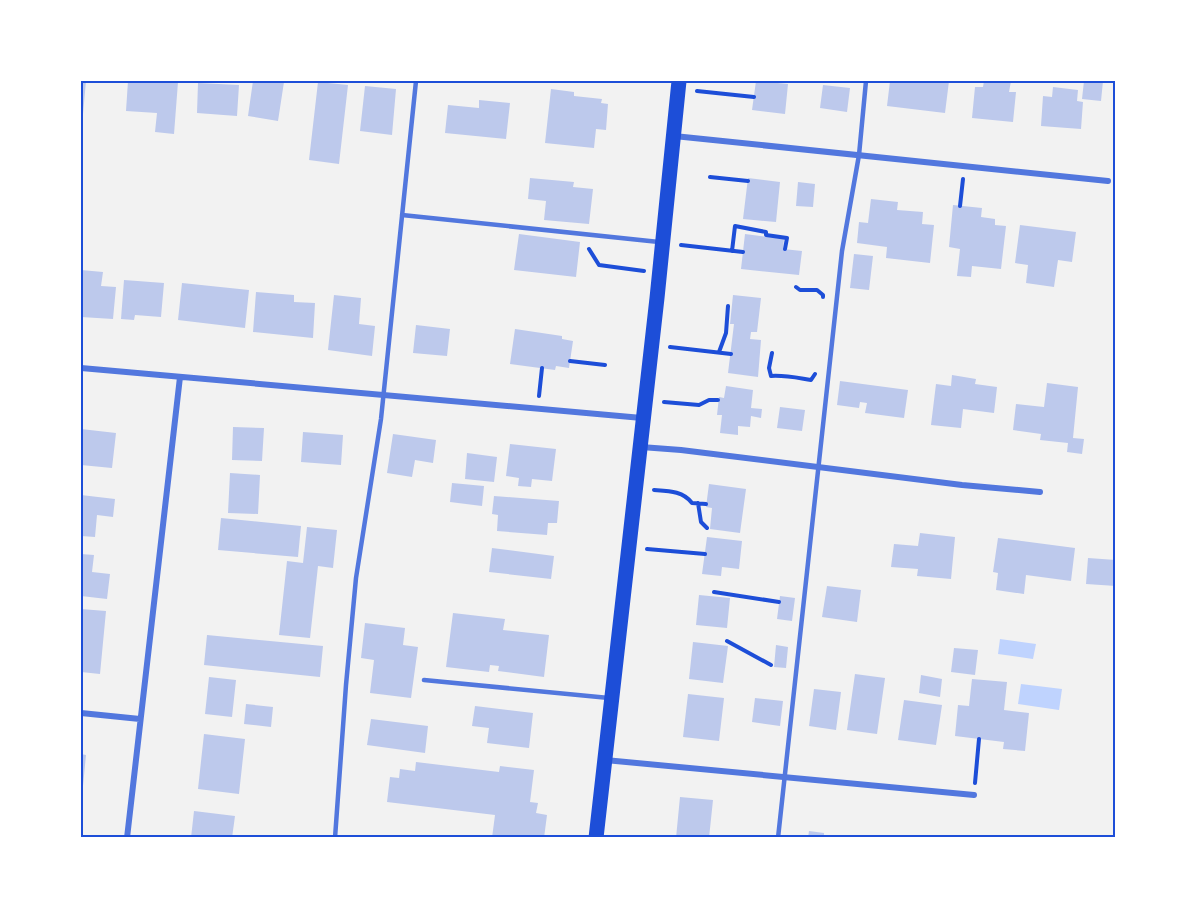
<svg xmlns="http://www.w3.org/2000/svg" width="1197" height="919" viewBox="0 0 1197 919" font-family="'PT Sans',sans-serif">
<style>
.water{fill:#bfd3fe}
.building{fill:#bdc9ec}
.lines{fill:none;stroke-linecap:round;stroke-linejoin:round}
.path{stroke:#1d4ed8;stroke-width:4}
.service{stroke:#5277de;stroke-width:4.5}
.minor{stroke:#5277de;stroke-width:6}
.primary{stroke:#1d4ed8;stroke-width:15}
.neatline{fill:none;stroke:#1d4ed8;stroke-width:2}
</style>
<rect width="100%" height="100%" fill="#f2f2f2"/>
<path class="water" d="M1000 639 1036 644 1033 659 998 654Z
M1021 684 1062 689 1059 710 1018 704Z"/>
<path class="building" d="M81 81H86L83 114H81Z
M128 81 178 82 174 134 155 132 157 113 126 111Z
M253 81 284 82 278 121 248 116Z
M756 81 788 84 785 114 752 110Z
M890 81H949L945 113 887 106Z
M984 81H1011L1009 92H1016L1013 122 972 118 975 87H983Z
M1084 81H1103L1101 101 1082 99Z
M318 82 348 85 339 164 309 160Z
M198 83 239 85 237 116 197 113Z
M823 85 850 88 847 112 820 108Z
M365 86 396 89 392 135 360 131Z
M1053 87 1078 90 1077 101 1083 102 1081 129 1041 126 1043 96 1052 97Z
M551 89 574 92V96L602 99 601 103 608 104 606 130 596 129 594 148 545 143Z
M479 100 510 103 506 139 445 133 448 105 479 108Z
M530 178 574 182 573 187 593 189 589 224 544 220 546 201 528 199Z
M748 178 780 182 776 222 743 219Z
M798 182 815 184 813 207 796 206Z
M871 199 898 202 897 210 923 212 922 224 934 225 930 263 886 258 887 247 857 243 859 222 868 223Z
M953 205 982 208 981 217 995 219V225L1006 226 1001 269 972 266 971 277 957 276 960 249 949 247Z
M1020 225 1076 232 1072 262 1058 260 1054 287 1026 283 1028 265 1015 263Z
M519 234 580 242 576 277 514 270Z
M745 234 784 239 783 249 802 251 799 275 741 269Z
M854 254 873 256 869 290 850 288Z
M81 270 103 272 101 286 116 287 113 319 81 317Z
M124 280 164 283 161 317 135 315 134 320 121 319Z
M182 283 249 290 245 328 178 320Z
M256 292 294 295V302L315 303 313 338 253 332Z
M334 295 361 298 359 324 375 326 372 356 328 350Z
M733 295 761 298 757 332H751L750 339 761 340 758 377 728 373 734 324H730Z
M416 325 450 329 447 356 413 353Z
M515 329 562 336V339L573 341 569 368 556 366 555 370 510 364Z
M952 375 976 379 975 384 997 387 994 413 963 409 961 428 931 425 936 384 951 386Z
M840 381 908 390 904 418 865 413 867 403 860 402 859 408 837 405Z
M1047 383 1078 387 1073 438 1084 439 1082 454 1067 452 1068 443 1040 440 1041 434 1013 430 1016 404 1044 407Z
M726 386 753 390 751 408 762 409 761 418 751 416 750 427 738 426V435L720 433 722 415H717L719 397 724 398Z
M780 407 805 410 802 431 777 428Z
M233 427 264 428 262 461 232 460Z
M81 429 116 433 112 468 81 465Z
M303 432 343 435 341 465 301 462Z
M393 434 436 440 433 463 415 460 412 477 387 473Z
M510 444 556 449 552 481 532 479 531 487 518 486 519 478 506 476Z
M467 453 497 457 494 482 465 479Z
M230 473 260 475 258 514 228 513Z
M452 483 484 486 482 506 450 502Z
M709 484 746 489 740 533 710 529 712 508 706 507Z
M81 495 115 499 113 517 97 515 95 537 81 536Z
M494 496 559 501 557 523H548L547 535 497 531 498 515 492 514Z
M221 518 301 526 298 557 218 550Z
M307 527 337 530 333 568 318 566 310 638 279 635 287 561 303 563Z
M920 533 955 537 951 579 917 576 918 569 891 567 894 544 918 546Z
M707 537 742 541 739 569 722 567 721 576 702 574Z
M998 538 1075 548 1071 581 1026 575 1024 594 996 590 998 573 993 572Z
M492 548 554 556 551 579 489 572Z
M81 554 94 555 92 572 110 574 107 599 81 596Z
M1088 558 1116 560V586L1086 584Z
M827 586 861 590 857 622 822 617Z
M699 595 730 598 727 628 696 625Z
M780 596 795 598 792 621 777 619Z
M81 609 106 611 100 674 81 672Z
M453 613 505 619 503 630 549 635 544 677 498 671 499 666 490 665 489 672 446 667Z
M365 623 405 628 403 645 418 647 411 698 370 693 374 660 361 658Z
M207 635 323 646 320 677 204 665Z
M693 642 728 646 723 683 689 679Z
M776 645 788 647 786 668 774 667Z
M954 648 978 650 975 675 951 672Z
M855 674 885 678 877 734 847 730Z
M921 675 942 679 940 697 919 693Z
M209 677 236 680 232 717 205 714Z
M972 679 1007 682 1004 710 1029 713 1025 751 1003 749 1004 742 955 736 958 705 969 706Z
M814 689 841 692 836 730 809 726Z
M688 694 724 698 719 741 683 737Z
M755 698 783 701 780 726 752 722Z
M904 700 942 705 936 745 898 740Z
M246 704 273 707 271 727 244 724Z
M475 706 533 713 529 748 487 743 489 728 472 726Z
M371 719 428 726 425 753 367 745Z
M204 734 245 739 239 794 198 789Z
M81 754 86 755 83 786H81Z
M416 762 499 772 500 766 534 770 530 802 538 803 536 813 547 815 544 838 526 835 525 838H492L495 815 387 802 390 777 399 778 400 769 415 771Z
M680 797 713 800 709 838H676Z
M194 811 235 816 232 838H191Z
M809 831 824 833V838H808Z"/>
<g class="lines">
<path class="path" d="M697 91 754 97
M710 177 748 181
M960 206 963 179
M681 245 743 252
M589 249 599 265 644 271
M732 251 735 226 766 232V235L787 238 785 249
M796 287 800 290H817L823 295V297
M670 347 731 354
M719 352 726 333 728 306
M772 353 769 368 771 376C785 375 798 378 811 380L815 374
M570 361 605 365
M539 396 542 368
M664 402 699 405 709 400H718
M654 490C669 491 683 491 692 503L706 504
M698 503 701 522 707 528
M647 549 705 554
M714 592 779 602
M727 641 771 665
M975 783 979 739"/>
<path class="service" d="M402 215 659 242
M424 680 609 698
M335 838 346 685 356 578 381 419 416 81
M778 838 842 251 859 155 866 81"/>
<path class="minor" d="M674 136 1108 181
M81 368 642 418
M641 447 681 450 962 485 1040 492
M81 713 140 719
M605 760 974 795
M127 838 180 377"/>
<path class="primary" d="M596 838 657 298 679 81"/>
</g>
<rect width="1197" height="919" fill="none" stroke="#ffffff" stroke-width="165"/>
<rect x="82" y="82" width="1032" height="754" class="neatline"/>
</svg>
